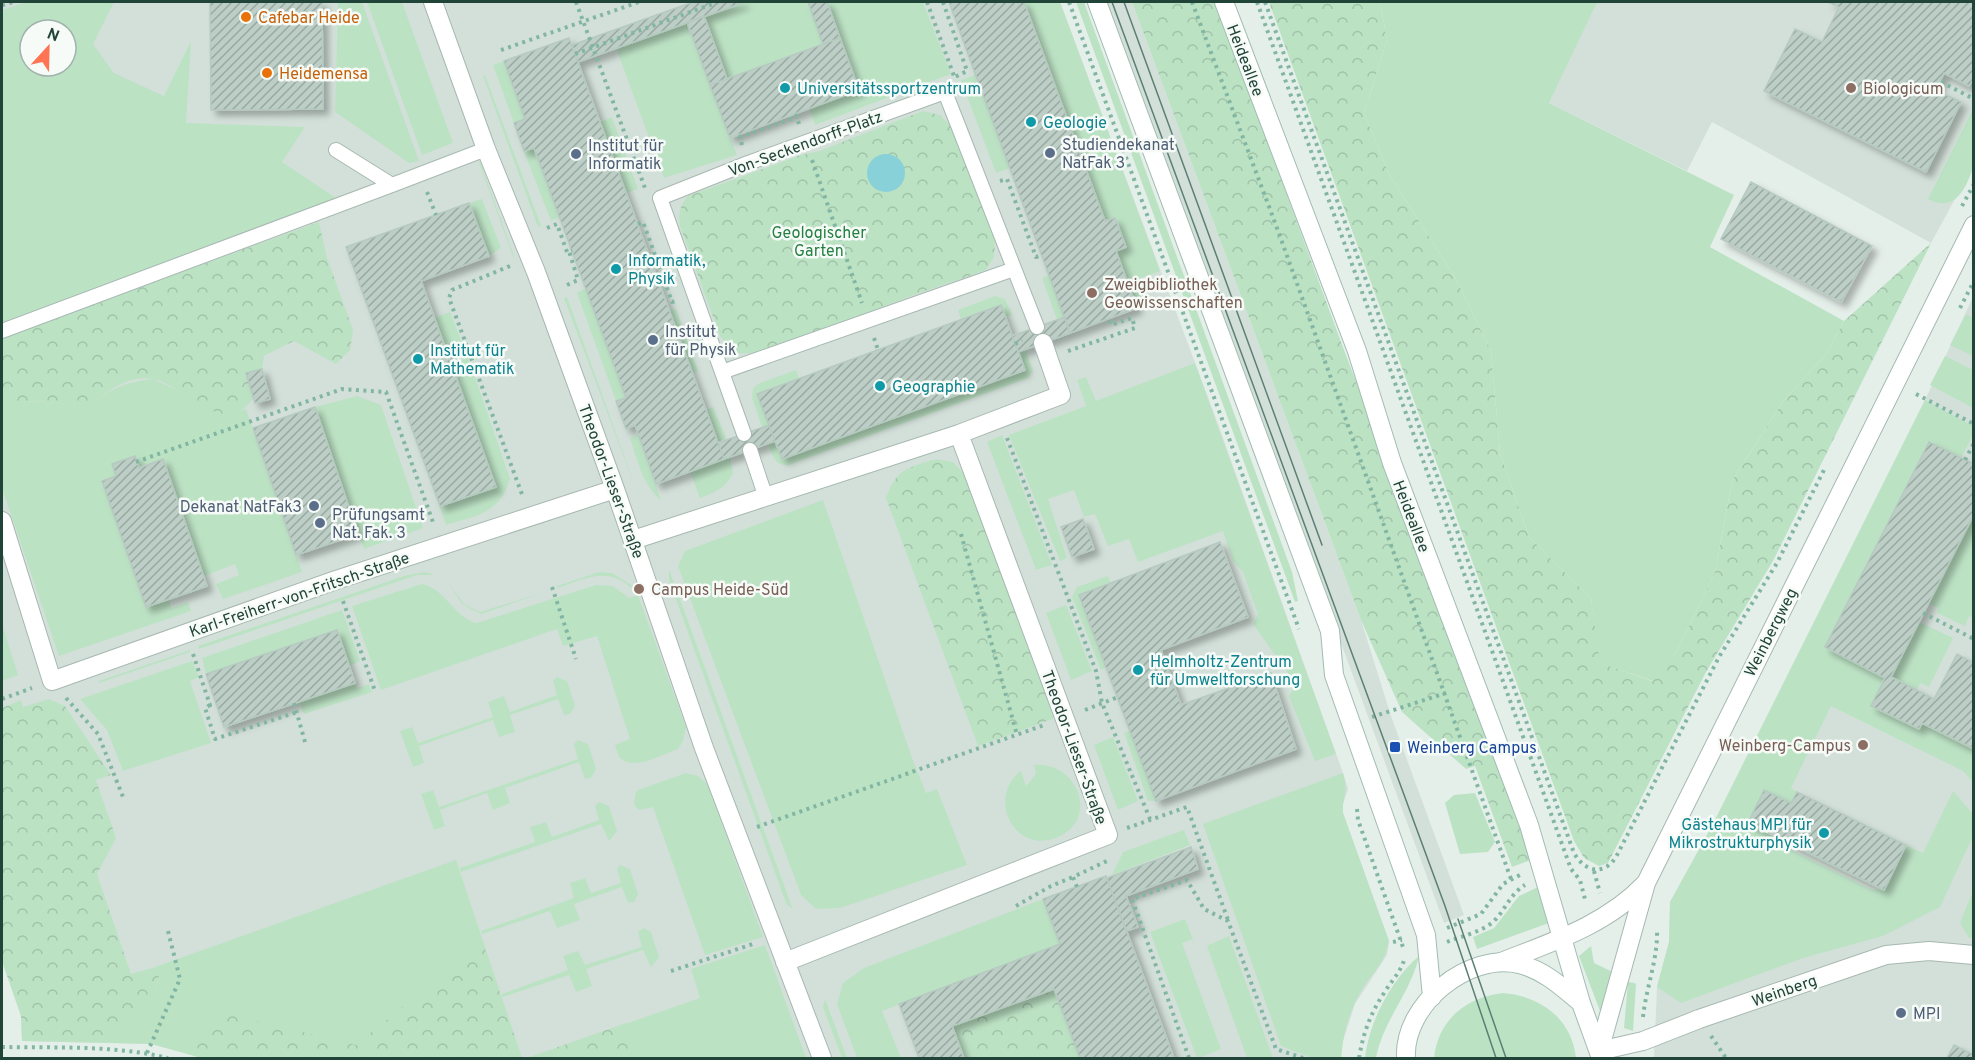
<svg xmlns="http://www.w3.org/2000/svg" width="1975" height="1060" viewBox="0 0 1975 1060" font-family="Overpass,sans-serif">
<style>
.built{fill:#d3e0d9;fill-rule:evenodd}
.green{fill:#bce2c4;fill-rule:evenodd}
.forest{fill:url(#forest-crowns)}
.water{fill:#88d1d9}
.building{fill:url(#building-hatch);stroke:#b6cac1;stroke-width:1.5;filter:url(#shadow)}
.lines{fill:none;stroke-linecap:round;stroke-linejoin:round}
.service-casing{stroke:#a6b8b1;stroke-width:16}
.minor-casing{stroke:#a6b8b1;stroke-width:20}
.tertiary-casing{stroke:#a6b8b1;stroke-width:20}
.secondary-casing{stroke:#a2bcb2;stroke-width:20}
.path{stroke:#82b6a3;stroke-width:4;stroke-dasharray:3 4.5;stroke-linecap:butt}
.service{stroke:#fff;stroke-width:14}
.minor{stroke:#fff;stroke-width:18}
.tertiary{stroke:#fff;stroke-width:18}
.secondary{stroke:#fff;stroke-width:18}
.tram{stroke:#5c7f74;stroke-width:1.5}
.food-dot{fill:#e8710a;stroke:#f6fbf8;stroke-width:2}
.culture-dot{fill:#0f9aa8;stroke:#f6fbf8;stroke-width:2}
.education-dot{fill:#8d6e63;stroke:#f6fbf8;stroke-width:2}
.service-dot{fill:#5c6f8a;stroke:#f6fbf8;stroke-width:2}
.transit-dot{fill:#1a4fb4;stroke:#f6fbf8;stroke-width:2}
.labels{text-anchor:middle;stroke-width:5;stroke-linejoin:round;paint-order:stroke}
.food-label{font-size:16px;fill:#c56008;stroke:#f6fbf8;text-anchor:start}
.street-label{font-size:16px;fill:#214439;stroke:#f6fbf8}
.culture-label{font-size:16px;fill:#0d838f;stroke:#f6fbf8;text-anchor:start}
.education-label{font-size:16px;fill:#785e54;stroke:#f6fbf8;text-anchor:start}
.service-label{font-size:16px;fill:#4e5e75;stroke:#f6fbf8;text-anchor:start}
.park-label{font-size:16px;fill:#268044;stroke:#f6fbf8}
.transit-label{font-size:16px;fill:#164399;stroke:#f6fbf8;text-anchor:start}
</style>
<defs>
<pattern id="forest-crowns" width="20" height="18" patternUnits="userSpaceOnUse" patternTransform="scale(1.5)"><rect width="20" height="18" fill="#bce2c4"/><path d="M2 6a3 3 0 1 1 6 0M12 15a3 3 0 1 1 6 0" fill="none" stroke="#a1c3a9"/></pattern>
<pattern id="building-hatch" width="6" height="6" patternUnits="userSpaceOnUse" patternTransform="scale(1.5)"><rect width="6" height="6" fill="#bccec6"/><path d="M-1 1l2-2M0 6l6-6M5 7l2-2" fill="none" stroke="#98a9a2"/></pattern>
<filter id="shadow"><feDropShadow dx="5.5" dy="5.5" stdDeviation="3" flood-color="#0004"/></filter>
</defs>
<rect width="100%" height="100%" fill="#e5efea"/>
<path class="built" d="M2 2H1060L1218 424 1343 773 1348 789 1343 804V813L1389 941 1387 955 1355 1004 1343 1041 1341 1058H202L152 1044 22 1041 21 1016 2 961ZM30 30H66V66H30Z
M1105 2H1132L1361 620 1391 716 1464 915 1444 923Z
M1595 2H1973V166L1931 243 1712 122 1687 171 1549 103Z
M1973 297V1058H1654L1657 987 1669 942 1670 902 1713 824 1925 400Z"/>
<path class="green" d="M27 2H114L93 44 114 73 164 96 191 41 186 123 305 127 282 162 339 200 2 324V10ZM30 30H66V66H30Z
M338 2H362L419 161 409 163 335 112Z
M367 2H402L453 143 422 155Z
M745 2H808L823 44 727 79 704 16Z
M827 2H923L951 74 815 125 809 109 859 90Z
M1024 2H1060L1160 271 1141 278 1150 304 1137 308 1116 251 1126 247 1116 218 1105 221Z
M1076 2H1084L1292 572 1298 601 1295 602Z
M1380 2H1597L1549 103 1734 195 1710 247 1844 321 1827 353 1782 403 1732 481 1715 572 1677 651 1653 681 1599 663 1591 598 1529 537 1500 453 1491 351 1456 279 1389 174 1364 113 1387 40Z
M687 22 737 155 664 178 616 48Z
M504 61 525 119 514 123 493 65Z
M485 75 541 226 538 227 483 76Z
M975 75 1010 168 996 173 961 80Z
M1973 109C1974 126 1975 150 1973 167 1966 190 1954 213 1928 199Z
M612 117 638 189 626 193 600 122Z
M534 148 559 217 551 221 524 151Z
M480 162 513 253 514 259 479 163Z
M482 199 501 248 489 256 469 203Z
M1049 275 1065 317 1057 320 1042 278Z
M586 288 626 398 616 401 577 293Z
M995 296 1005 299 1012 315 1005 317 1000 305 961 319 958 310Z
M567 297 640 500 564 298Z
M676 309 698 371 693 373 669 310Z
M450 312 463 346 447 354 434 318Z
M1966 314 1973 318V356L1950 345Z
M1025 349 1033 371 1028 378 788 465C774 466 772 454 768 443L775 441 782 459 1024 371 1018 352Z
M1945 356 1973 370V408L1930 385Z
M468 357 510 479C500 513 477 516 446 525L440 507 496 486 451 365Z
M1195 363 1336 754 1315 761 1289 696 1296 684 1253 624 1258 614 1243 572 1233 561 1223 531 1138 562 1129 539 1108 546 1095 514 1084 517 1074 490 1048 499 1067 558 1060 561 1009 435 1086 406 1077 380 1086 377 1096 401Z
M796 370 799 378 758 394 769 425 762 427 752 398 753 388 760 383Z
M153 379 230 414 246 409 302 572 223 599 216 584 239 575 235 564 204 576 163 460 139 468 134 456 112 464 116 476 102 481 146 607 169 599 171 608 188 602 191 611 59 656 2 488V398L17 402 45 401 87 409C108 389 125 382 153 379Z
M357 396 381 405 423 528 364 549 315 407Z
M1925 400 1973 426V435L1961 458 1928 442 1825 647 1885 678 1872 707 1919 729 1922 723 1973 749V782L1963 771 1831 706 1791 788 1797 792 1791 803 1764 790 1748 823 1786 842 1785 847 1870 889 1884 890 1906 845 1923 853 1953 791 1973 814V836L1940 907 1883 936 1803 958 1681 1003 1657 987 1669 942 1670 902 1713 824Z
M713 407 727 440 718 443 706 410Z
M638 435 661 501C642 483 638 462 630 438Z
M1002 435 1052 565 1036 570 987 442Z
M730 457 733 473C725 489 715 492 700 498L690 472Z
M823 500 912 758 926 793 937 789 967 865 840 908 816 909 801 895 678 566 685 551Z
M1970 520 1973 522V618L1969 616 1965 626 1937 613 1939 608 1928 603Z
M669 569 793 910 786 903 669 580Z
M425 572 435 575H417L199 649 198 646 407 575Z
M599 572 612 573 633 586 630 587C607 566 584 579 558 588L557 586Z
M1108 576 1111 583 1107 667 1101 670 1072 597 1077 587Z
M447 581 464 604 480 612 549 591 481 614 462 604Z
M422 584C448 590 452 617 477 623L596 585 613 586 629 598 638 595 686 727 683 741 678 749C661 755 633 772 619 757L615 745 630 739 597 636 563 646 557 629 381 690 352 606Z
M1066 605 1092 671 1071 680 1046 613Z
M342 610 360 661 349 666 206 674 202 658Z
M1919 622 1953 638 1929 687 1920 683 1917 690 1891 677Z
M2 624 18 675 2 681Z
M190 650V652L99 683V681Z
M192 661 199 677 190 681 211 743 123 771 107 730 80 699Z
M557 677 567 681 575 706 570 714 564 715 558 699 510 715 515 732 499 737 493 720 419 746 424 763 413 767 400 731 412 727 418 743 493 717 488 702 504 696 510 712 557 695 553 681Z
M355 683 357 688 369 684 372 692 304 714 299 701Z
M1130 731 1156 801H1148L1124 733Z
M1113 737 1138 801 1118 810 1094 745Z
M578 740 588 744 596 769 591 778 585 779 579 762 505 788 510 803 493 810 487 793 440 810 445 826 434 830 421 794 433 790 439 807 578 759 574 744Z
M1034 765C1079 761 1100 821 1056 838 1014 854 986 797 1021 771L1026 786 1036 774Z
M686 773 698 776 708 785 763 937 705 955 653 807 639 810 634 805 635 794 638 790Z
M1343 773C1349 794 1342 796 1343 813L1389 941C1386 960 1375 971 1364 986 1350 1008 1343 1033 1341 1058H1312L1281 1046 1203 824Z
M1475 793 1495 842 1488 852 1460 854 1445 803 1454 795Z
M599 802 609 806 617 831 609 841 601 824 461 872 460 868 535 842 530 827 546 822 552 837 599 820 595 806Z
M1184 830 1190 845 1112 875 1123 852Z
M456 860 522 1058H202L151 1044 110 1043 145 1012 160 980 155 967Z
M620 865 630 869 638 894 634 902 628 903 622 887 574 904 580 920 557 928 550 911 482 934 481 931 574 898 570 883 585 878 591 893 621 883 617 869Z
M1538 887 1549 923 1477 949 1473 937 1494 928 1519 896Z
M1973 891V938H1969L1960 923Z
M1043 899 1060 944 882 1011 901 1058H857L837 1004 843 983 864 968Z
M1185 919 1193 939 1182 943 1221 1049 1199 1058H1197L1150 932Z
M644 928 651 932 659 957 651 967 643 950 586 969 592 986 576 992 569 975 503 997 502 994 568 970 563 956 578 951 585 965 642 947 638 932Z
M1229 936 1273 1058H1247L1207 946Z
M765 945 806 1058H527L700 998 691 969Z
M1591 946 1594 963 1615 973 1603 1010 1600 1011 1579 956Z
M1419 956C1411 993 1383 1020 1376 1058H1365C1369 1022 1391 980 1419 956Z
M1628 982 1635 983 1636 985 1633 1031 1624 1028Z
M1503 993C1541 996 1572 1019 1576 1058H1434C1438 1020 1466 997 1503 993Z
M825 999 847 1058H842L823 1007Z"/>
<path class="forest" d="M1132 2H1216L1341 342 1446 618 1531 860 1512 867 1475 766 1466 769 1402 712 1361 620Z
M1269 2H1380L1387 40 1364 113 1389 174 1456 279 1491 351 1500 453 1529 537 1591 598 1600 663 1652 681 1677 651 1715 572 1732 481 1782 403 1827 353 1844 321 1931 243 1773 561 1706 672 1608 863 1599 866 1584 858 1574 841Z
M923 111 940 115 954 129 995 241 994 257 986 270C950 283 913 294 878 309 842 324 772 358 734 353L720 336 680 226C678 214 680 205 688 196L801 155 819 151Z
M319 222 327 258 353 330 350 350 336 364 294 341 264 356 262 369 246 373 254 397C225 442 184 385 153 379 128 374 104 393 87 409L45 401 17 402 2 398V337Z
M936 459 953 462 965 474 1055 718 978 746 886 498C897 468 907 468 936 459Z
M49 699 65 706 111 775 96 780 116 838 97 874 131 974 155 967 160 980 145 1012 110 1043 22 1041 21 1016 2 961V708L21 700 23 707Z
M483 943 522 1058H202L181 1052 226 1013 355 1045Z
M1054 989 1080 1058H964L952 1026Z
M626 1023 635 1058H527Z"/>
<path class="water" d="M867 173a19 19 0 1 1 38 0a19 19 0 1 1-38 0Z"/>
<path class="building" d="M210 2H322L323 109 211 110Z
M693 2H745L578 62 572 45Z
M808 2H827L840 38 823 44Z
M949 2H1024L1105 221 1115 218 1126 247 1116 251 1137 308 1070 333Z
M1828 2H1974V78L1969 86 1944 73 1936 90 1961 102 1926 172 1764 91 1795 29 1822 42 1839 7Z
M704 16 727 79 710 85 687 22Z
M569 38 724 459 656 484 635 425 626 429 616 401 626 398 534 148 524 151 514 123 525 119 504 61Z
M840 38 859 90 730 138 710 85Z
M1751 182 1872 246 1841 302 1721 239Z
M469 203 489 256 421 281 496 487 440 506 346 247Z
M1001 305 1025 370 782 459 757 394Z
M1065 317 1070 333 1018 352 1012 336Z
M262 369 270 399 255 403 246 373Z
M315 407 358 534 296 555 253 428Z
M769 425 775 441 724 459 718 443Z
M1929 442 1974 464V514L1891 677 1934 699 1957 654 1974 663V749L1922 723 1919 729 1871 706 1885 678 1825 647Z
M135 456 139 468 163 459 207 586 146 607 102 481 116 476 112 464Z
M1083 519 1094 549 1072 557 1061 527Z
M1220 542 1248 617 1161 650 1181 705 1271 673 1296 749 1156 801 1079 595Z
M337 630 355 683 224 727 206 674Z
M1764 790 1791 803 1797 792 1906 845 1884 890 1748 823Z
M1191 847 1198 869 1126 896 1138 927 1126 931 1107 878Z
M1106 876 1174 1058H1080L1054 989 952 1026 964 1058H919L899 1004 1060 944 1043 899Z
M1954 1045 1974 1055V1058H1947Z"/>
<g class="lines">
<defs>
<path id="service" d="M336 150 392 185 486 149
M2 331 392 185
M722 372 1014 269
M744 434 660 198 748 163 945 92 1037 327
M750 450 766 498"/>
<path id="minor" d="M433 2 486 149 536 272 615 489 704 748 822 1058
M2 521 52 681 336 580 615 489
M633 540 959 434 1061 395 1043 343
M785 962 1108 835 959 434
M1599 1051 1643 1041 1699 1019 1886 955 1929 951 1974 955"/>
<path id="tertiary" d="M1501 962C1552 942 1606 925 1645 884
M1599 1051 1646 883 1974 225"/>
<path id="secondary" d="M1097 2 1330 631 1334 675 1426 935 1432 997
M1224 2 1357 351 1392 463 1529 825 1581 1003 1601 1058
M1406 1058C1403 1005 1468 952 1519 964 1544 970 1562 987 1581 1003"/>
</defs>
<use href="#service" class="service-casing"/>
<use href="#minor" class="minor-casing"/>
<use href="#tertiary" class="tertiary-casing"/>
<use href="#secondary" class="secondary-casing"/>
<path class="path" d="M576 2 645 188
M927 2 954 76
M943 2 967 71 955 77
M1069 2 1299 629
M1192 2 1277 228 1511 879
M1257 2 1571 869 1580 880 1586 903
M1265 2 1574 853C1584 871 1603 877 1616 857L1719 657 1777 563 1825 468
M2 5 13 2
M501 50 639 2
M575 54 718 2
M1941 82 1974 99
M796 114 799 124
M742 145 740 137 797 117
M812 160 862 303
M1000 181 1007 179 1036 257 1042 255
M427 192 436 215
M1962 206 1974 184
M638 224 643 222 672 302 676 301
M547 228 557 224 567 252 572 250
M510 266 452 290 449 298 523 497
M567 285 578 280 569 251
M1960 308 1974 281
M874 338 878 350
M1015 344 1022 340
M1068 351 1135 328 1132 318 1111 325 1109 319
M1916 394 1974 424
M1007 438 1096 671 1102 703 1150 819
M1965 460 1974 443
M136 462 342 389 386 392 434 525
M961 534 1017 735
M552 587 576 659
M343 601 375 691
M1923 613 1974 639
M193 654 210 705 216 703
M66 698 98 734 123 797
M2 699 32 688
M294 703 305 742
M210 705 205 708 215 739 297 712
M1085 710 1118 697
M1372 717 1446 693
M1357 809 1358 820 1404 950
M757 827 1044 725
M1127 828 1187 807 1228 920
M1594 871 1600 893
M1077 887 1073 877 1109 860
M1016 906 1051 886 1073 877
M1447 928 1481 914 1503 884 1520 875
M1393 942 1402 940
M1447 942C1462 936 1482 932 1494 921 1506 909 1510 894 1525 885
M671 971 756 943
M1643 1017C1646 988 1658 959 1657 930
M1711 1036 1726 1058
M2 1047C56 1048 114 1045 168 1058
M147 1053 180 979 167 927
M1189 1058 1132 899 1187 880 1204 909 1228 921 1276 1049 1303 1058
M1359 1058C1363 1034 1370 1014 1384 993 1392 980 1401 972 1405 957"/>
<use href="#service" class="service"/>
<use href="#minor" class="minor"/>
<use href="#tertiary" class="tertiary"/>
<use href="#secondary" class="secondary"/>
<path class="tram" d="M1112 2 1445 906 1496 1058
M1124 2 1322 545
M1458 919 1506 1058"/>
</g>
<g class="food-dot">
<circle cx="246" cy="17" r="6"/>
<circle cx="267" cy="73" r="6"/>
</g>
<g class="culture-dot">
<circle cx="785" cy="88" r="6"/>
<circle cx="1031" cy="122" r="6"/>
<circle cx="616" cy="269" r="6"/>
<circle cx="418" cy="359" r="6"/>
<circle cx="880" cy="386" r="6"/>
<circle cx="1138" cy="670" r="6"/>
<circle cx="1824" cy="833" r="6"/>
</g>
<g class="education-dot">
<circle cx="1851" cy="88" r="6"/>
<circle cx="1092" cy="293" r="6"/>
<circle cx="639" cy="589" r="6"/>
<circle cx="1863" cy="745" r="6"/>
</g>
<g class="service-dot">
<circle cx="1050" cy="153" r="6"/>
<circle cx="576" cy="154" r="6"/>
<circle cx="653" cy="340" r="6"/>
<circle cx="314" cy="506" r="6"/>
<circle cx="320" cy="523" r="6"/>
<circle cx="1901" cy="1013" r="6"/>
</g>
<rect class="transit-dot" x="1389" y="741" width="12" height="12" rx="3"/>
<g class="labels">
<g class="food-label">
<text x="258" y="23">Cafebar Heide</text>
<text x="279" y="79">Heidemensa</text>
</g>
<g class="street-label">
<text transform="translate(1246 60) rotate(69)" y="6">Heideallee</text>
<text transform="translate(805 143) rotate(-20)" y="6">Von-Seckendorff-Platz</text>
<text transform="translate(612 481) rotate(70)" y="6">Theodor-Lieser-Straße</text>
<text transform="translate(1412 516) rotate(69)" y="6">Heideallee</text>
<text transform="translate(299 594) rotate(-19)" y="6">Karl-Freiherr-von-Fritsch-Straße</text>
<text transform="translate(1770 632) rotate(-63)" y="6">Weinbergweg</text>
<text transform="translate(1075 747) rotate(70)" y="6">Theodor-Lieser-Straße</text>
<text transform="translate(1784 990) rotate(-19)" y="6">Weinberg</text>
</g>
<g class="culture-label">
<text x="797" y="94">Universitätssportzentrum</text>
<text x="1043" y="128">Geologie</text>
<text x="628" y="266">Informatik,<tspan x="628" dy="18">Physik</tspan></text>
<text x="430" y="356">Institut für<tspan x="430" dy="18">Mathematik</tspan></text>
<text x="892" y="392">Geographie</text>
<text x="1150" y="667">Helmholtz-Zentrum<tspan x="1150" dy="18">für Umweltforschung</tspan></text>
<text x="1812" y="830" text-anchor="end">Gästehaus MPI für<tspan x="1812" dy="18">Mikrostrukturphysik</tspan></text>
</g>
<g class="education-label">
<text x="1863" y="94">Biologicum</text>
<text x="1104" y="290">Zweigbibliothek<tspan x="1104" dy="18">Geowissenschaften</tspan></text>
<text x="651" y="595">Campus Heide-Süd</text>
<text x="1851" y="751" text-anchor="end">Weinberg-Campus</text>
</g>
<g class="service-label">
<text x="1062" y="150">Studiendekanat<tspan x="1062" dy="18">NatFak 3</tspan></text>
<text x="588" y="151">Institut für<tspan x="588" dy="18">Informatik</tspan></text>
<text x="665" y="337">Institut<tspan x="665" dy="18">für Physik</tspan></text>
<text x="302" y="512" text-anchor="end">Dekanat NatFak3</text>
<text x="332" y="520">Prüfungsamt<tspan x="332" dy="18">Nat. Fak. 3</tspan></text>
<text x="1913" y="1019">MPI</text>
</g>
<g class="park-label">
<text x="819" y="238">Geologischer<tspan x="819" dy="18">Garten</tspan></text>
</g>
<g class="transit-label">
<text x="1407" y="753">Weinberg Campus</text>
</g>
</g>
<rect width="1975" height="1060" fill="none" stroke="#214439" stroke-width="6"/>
<g transform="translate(48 48) rotate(22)"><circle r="28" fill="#f6fbf8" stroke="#a1b2ac" stroke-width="1.5"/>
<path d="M0-4.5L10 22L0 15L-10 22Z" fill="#ff7453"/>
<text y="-9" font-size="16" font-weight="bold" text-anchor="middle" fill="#214439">N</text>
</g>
</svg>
